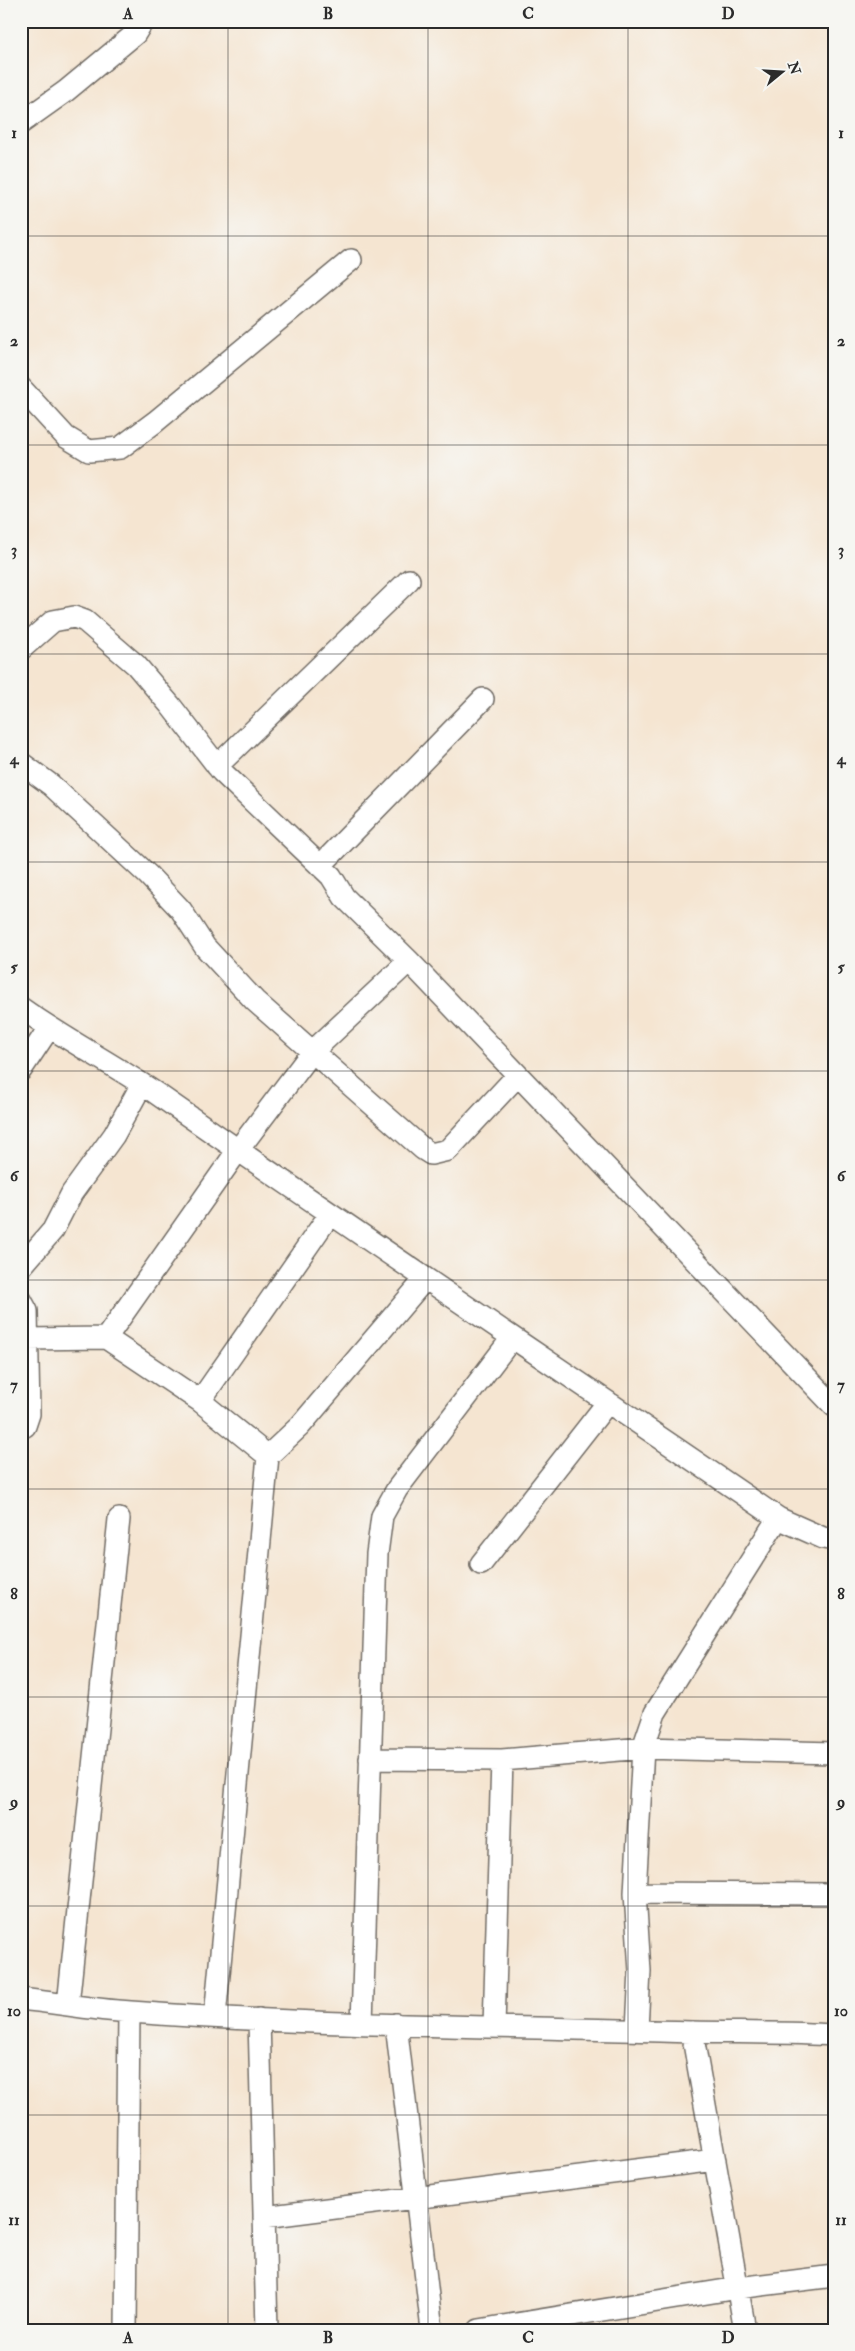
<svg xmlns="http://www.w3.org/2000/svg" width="855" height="2351" viewBox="0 0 855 2351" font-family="'IM FELL Double Pica',serif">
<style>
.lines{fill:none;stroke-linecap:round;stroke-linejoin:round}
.minor-casing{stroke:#726c65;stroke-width:24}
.minor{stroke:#fff;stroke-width:21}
.grid{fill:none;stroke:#2b2b2b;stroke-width:1;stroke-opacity:0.55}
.neatline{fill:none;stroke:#2b2b2b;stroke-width:2}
.grid-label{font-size:16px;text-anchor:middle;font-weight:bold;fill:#2b2b2b}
</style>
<rect width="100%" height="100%" fill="#f6f6f2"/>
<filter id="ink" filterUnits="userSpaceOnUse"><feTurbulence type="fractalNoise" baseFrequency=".02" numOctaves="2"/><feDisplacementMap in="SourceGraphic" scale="10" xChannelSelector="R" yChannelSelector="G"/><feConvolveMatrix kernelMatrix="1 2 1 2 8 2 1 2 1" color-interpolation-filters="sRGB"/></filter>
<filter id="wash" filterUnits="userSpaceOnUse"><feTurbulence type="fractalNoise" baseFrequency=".0096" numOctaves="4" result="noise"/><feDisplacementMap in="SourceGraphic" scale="20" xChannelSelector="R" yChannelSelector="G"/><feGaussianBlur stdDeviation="1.12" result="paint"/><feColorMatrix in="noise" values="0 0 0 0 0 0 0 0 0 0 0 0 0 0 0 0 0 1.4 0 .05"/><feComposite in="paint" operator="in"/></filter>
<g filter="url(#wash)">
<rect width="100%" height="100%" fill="#f5e5d1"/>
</g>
<g filter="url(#ink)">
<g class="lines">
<defs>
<path id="minor" d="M21 123 66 91 135 34 143 21
M21 388 66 437 89 451 120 448 155 422 351 260
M21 649 53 621 74 617 85 621 136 665 170 705 222 772 331 876 344 897 409 961 834 1406
M21 763 51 785 148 875 181 910 205 947 255 1001 423 1149 431 1154 448 1150 517 1076
M217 766 409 580
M320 866 483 699
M21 1008C66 1040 115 1065 160 1096 365 1239 572 1377 778 1518L823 1538 834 1540
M21 1070 49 1028
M21 1267 53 1230 72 1193 114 1135 142 1084
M21 1300 27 1311 29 1414 25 1426 21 1428
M21 1335 26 1339 106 1338
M200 1401 330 1214
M268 1456 300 1426 425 1279
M481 1564 608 1402
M370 1759 502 1760 643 1748 834 1753
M635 1893 834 1894
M21 1999C58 2003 94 2010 131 2012 317 2026 504 2026 691 2032 738 2033 786 2032 834 2035
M68 2005 119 1519
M215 2017 268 1456 200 1401 106 1338 238 1150 312 1052 409 961
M259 2019 267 2330
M362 2023 377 1554 382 1516 397 1489 512 1338
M396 2024 432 2330
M494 2027 502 1760
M637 2029 640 1971 635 1893 643 1748 655 1713 778 1518
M692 2032 745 2330
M264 2217 715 2160
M126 2330 129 2012
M479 2330 738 2288 834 2276"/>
</defs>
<use href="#minor" class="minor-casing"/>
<use href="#minor" class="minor"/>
</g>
</g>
<path class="grid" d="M228 21V2330M428 21V2330M628 21V2330M21 236H834M21 445H834M21 654H834M21 862H834M21 1071H834M21 1280H834M21 1489H834M21 1697H834M21 1906H834M21 2115H834"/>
<rect width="855" height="2351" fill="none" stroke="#f6f6f2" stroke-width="55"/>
<g transform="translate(782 72) rotate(72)" stroke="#f6f6f2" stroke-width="4" paint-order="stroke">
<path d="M0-4L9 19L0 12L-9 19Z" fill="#2b2b2b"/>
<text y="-8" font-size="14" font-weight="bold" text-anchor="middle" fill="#2b2b2b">N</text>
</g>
<rect x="28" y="28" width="800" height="2296" class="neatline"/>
<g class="grid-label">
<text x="128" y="19">A</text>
<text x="328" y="19">B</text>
<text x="528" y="19">C</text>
<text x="728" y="19">D</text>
<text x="14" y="138">1</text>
<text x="841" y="138">1</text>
<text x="14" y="346">2</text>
<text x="841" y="346">2</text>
<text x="14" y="555">3</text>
<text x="841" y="555">3</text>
<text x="14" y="764">4</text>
<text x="841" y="764">4</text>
<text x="14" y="972">5</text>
<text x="841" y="972">5</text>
<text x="14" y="1181">6</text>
<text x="841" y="1181">6</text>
<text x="14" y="1390">7</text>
<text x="841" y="1390">7</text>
<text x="14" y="1599">8</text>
<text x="841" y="1599">8</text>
<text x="14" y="1807">9</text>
<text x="841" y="1807">9</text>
<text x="14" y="2016">10</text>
<text x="841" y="2016">10</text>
<text x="14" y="2225">11</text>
<text x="841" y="2225">11</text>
<text x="128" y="2343">A</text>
<text x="328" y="2343">B</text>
<text x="528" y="2343">C</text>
<text x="728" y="2343">D</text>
</g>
</svg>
